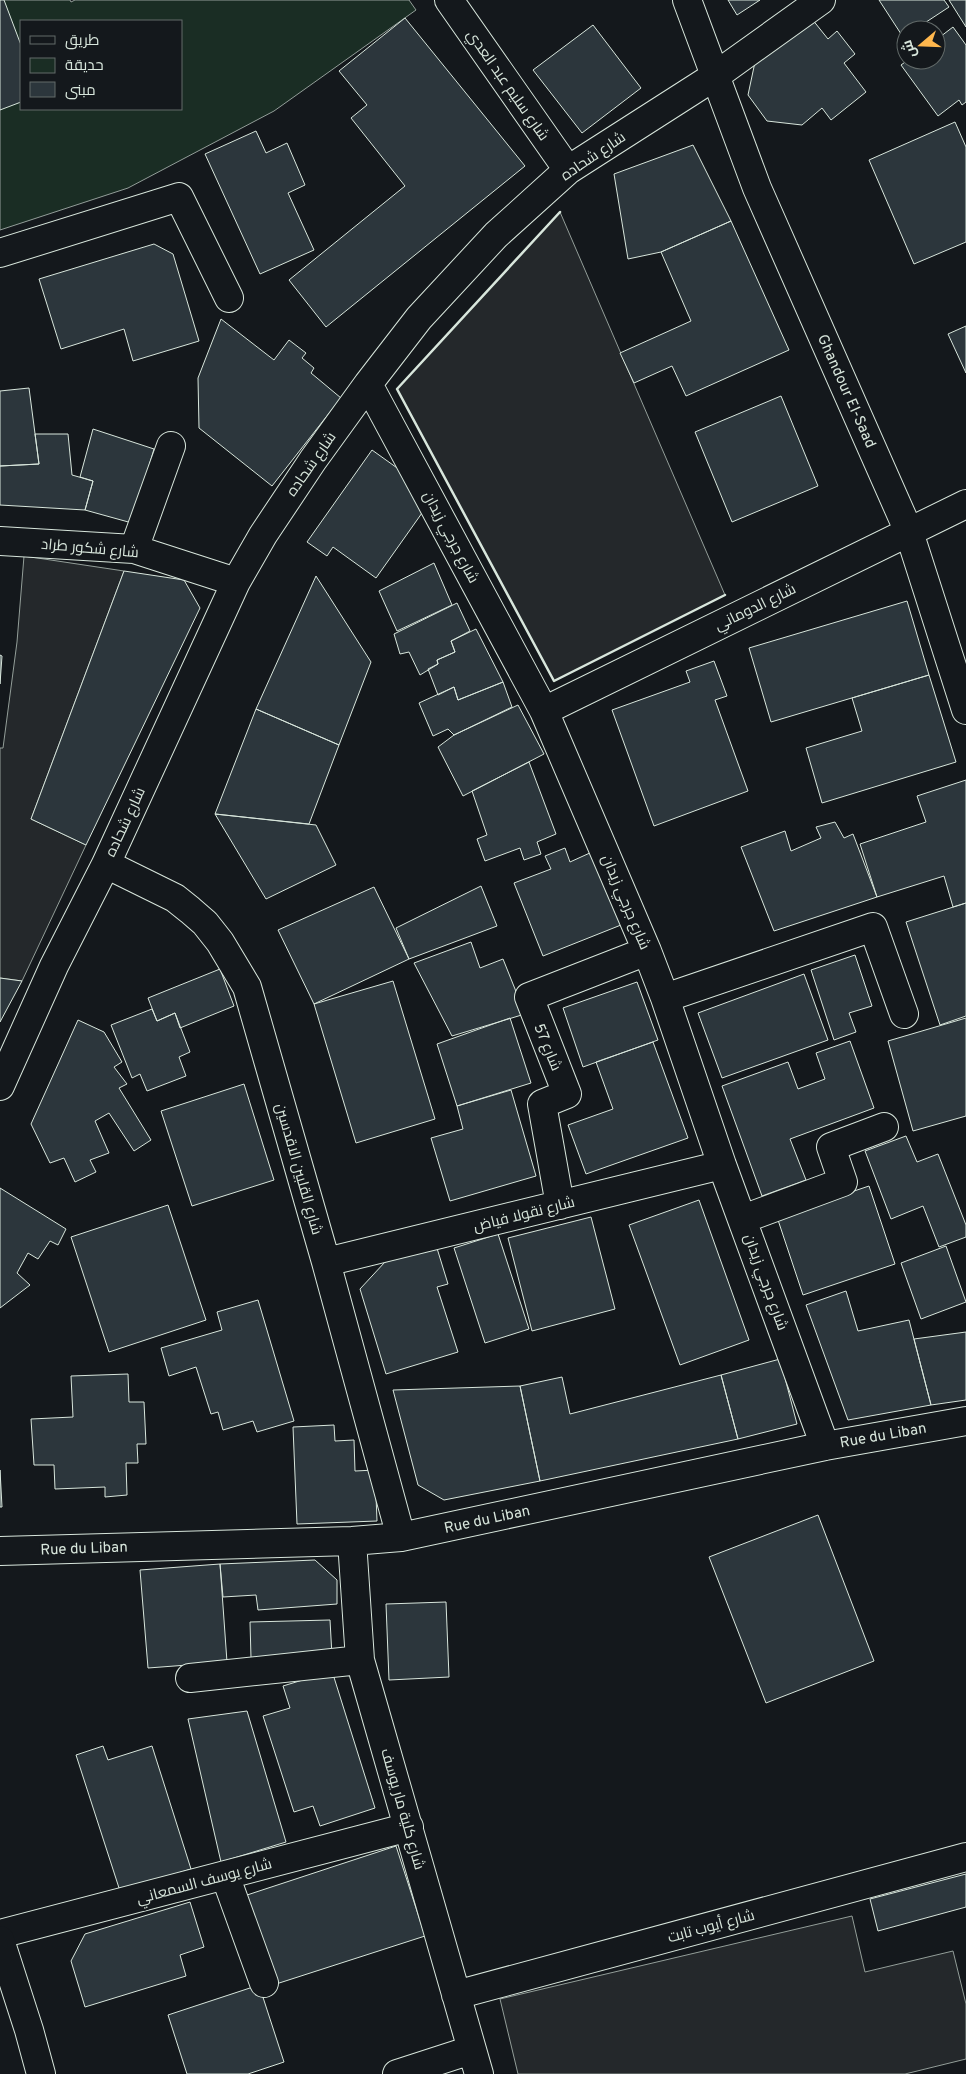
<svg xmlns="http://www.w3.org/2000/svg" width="966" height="2074" viewBox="0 0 966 2074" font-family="Overpass,Cairo,sans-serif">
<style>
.green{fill:#1a2d24;stroke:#939e99;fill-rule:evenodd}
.parking{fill:#24282b;stroke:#939e99}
.building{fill:#2c363c;stroke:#d8e6dc}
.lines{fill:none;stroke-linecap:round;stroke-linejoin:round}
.minor-casing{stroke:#d8e6dc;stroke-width:30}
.highway-casing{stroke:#d8e6dc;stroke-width:30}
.minor{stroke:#14181c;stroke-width:28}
.highway{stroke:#14181c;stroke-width:28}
.wall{stroke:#d8e6dc;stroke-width:2.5}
.labels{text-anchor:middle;stroke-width:4;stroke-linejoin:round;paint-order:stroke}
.street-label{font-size:15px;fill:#d8e6dc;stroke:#14181c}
</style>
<rect width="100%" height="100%" fill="#14181c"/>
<path class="green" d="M0 0H70L71 2 75 0H409L416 10 274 111 128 188 0 230ZM21 21H181V109H21Z"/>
<path class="parking" d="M560 212 725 595 554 681 397 389Z
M24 556 124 571 31 819 86 845 22 981 0 978V748H3L17 642Z
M852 1916 865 1972 953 1951 966 2004V2059L905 2074H518L500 1999Z"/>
<path class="building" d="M0 0H4L21 45V102L0 110Z
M728 0H760L737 15Z
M879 0H944L949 7 914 30H906V35L903 37Z
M949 0H966V27Z
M405 18 525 166 326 327 289 280 405 186 351 118 367 105 339 71Z
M812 19 828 39 837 31 855 54 844 63 866 92 831 120 822 108 802 125 767 121 748 95 755 62Z
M593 25 641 88 582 133 533 70Z
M953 27 966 45V102L962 105 959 100 938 116 901 65 908 60H936V40Z
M955 122 966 147V242L914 264 869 160Z
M256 131 266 153 287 143 305 185 288 193 314 250 260 274 205 154Z
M693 145 731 221 661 252 628 259 614 174Z
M731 221 789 350 686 396 672 366 634 383 620 353 691 321 661 252Z
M154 244 173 254 199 341 133 361 124 329 61 349 39 279Z
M221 319 274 360 289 340 306 353 302 358 314 368 311 373 341 398 272 486 199 428 198 378Z
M966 326V373L948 334Z
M29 388 39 464 0 466V391Z
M781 396 818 486 732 522 695 432Z
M93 429 154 449 132 523 85 510 93 481 80 477Z
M35 434H68L72 475 93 481 85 510 0 505V466L39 464Z
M372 450 407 475 422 513 376 578 333 547 327 556 307 542Z
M434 563 452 605 397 631 379 591Z
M124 571 184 580 200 608 86 845 31 819Z
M316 576 371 662 339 745 256 709Z
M907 601 929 675 771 722 749 648Z
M457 603 470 631 451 641 455 652 437 660 438 664 420 675 409 652 400 654 394 634Z
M476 629 503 682 458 700 454 687 438 695 428 669 438 664 437 660 455 652 451 641Z
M0 655 2 656 0 684Z
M714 661 727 696 715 700 748 791 654 826 612 710 690 682 686 671Z
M929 675 956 762 822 803 806 748 862 731 852 698Z
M503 682 512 707 454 735 448 729 433 736 419 703 454 687 458 700Z
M518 705 544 754 463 796 438 747 454 735Z
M256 709 339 745 309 824 215 814Z
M529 762 556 834 537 842 541 854 524 860 520 848 485 861 477 839 487 835 472 791Z
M966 780V903L953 907 944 876 877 897 860 844 926 822 917 796Z
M215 814 316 825 336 865 266 899Z
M835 822 844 838 853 834 877 897 774 931 741 847 785 831 791 851 821 838 816 827Z
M565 848 570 862 592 852 621 925 543 956 514 883 551 869 545 856Z
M481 886 497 926 409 959 396 928Z
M374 887 409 959 314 1004 278 930Z
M966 903V1016L940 1025 906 922Z
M471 942 480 968 503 959 525 1014 452 1036 414 963Z
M855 955 872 1006 849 1013 856 1032 834 1040 811 970Z
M220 969 234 1006 180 1028 175 1013 157 1021 148 998Z
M804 974 828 1040 722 1078 698 1013Z
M0 978 22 981 0 1022Z
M393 981 435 1119 356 1143 314 1004Z
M637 982 658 1040 583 1067 563 1008Z
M152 1009 157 1021 175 1013 190 1052 179 1057 186 1076 147 1091 140 1074 132 1078 111 1025Z
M510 1018 531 1083 457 1106 437 1044Z
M966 1018V1116L913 1131 888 1041Z
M78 1020 104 1032 122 1062 114 1067 127 1084 119 1088 151 1140 134 1151 109 1113 95 1121 109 1153 90 1160 96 1172 75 1182 64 1158 50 1163 31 1124Z
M850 1041 874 1108 790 1139 806 1180 762 1196 722 1086 788 1062 798 1089 825 1079 816 1053Z
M653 1042 688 1138 586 1174 568 1125 613 1109 596 1062Z
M244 1084 274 1180 192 1206 161 1111Z
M511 1090 536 1176 450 1201 431 1138 463 1129 457 1106Z
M906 1136 917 1162 938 1154 966 1225V1237L939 1247 923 1206 891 1219 865 1151Z
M869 1186 895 1264 803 1295 777 1217Z
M0 1188 66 1229 58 1245 50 1241 38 1259 28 1253 17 1273 30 1285 0 1308Z
M699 1200 749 1340 680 1365 629 1225Z
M168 1205 206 1320 109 1352 71 1237Z
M591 1217 615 1309 532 1331 508 1238Z
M498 1234 529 1329 485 1343 454 1248Z
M436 1245 448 1284 437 1287 458 1352 386 1374 360 1289 385 1262Z
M946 1246 966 1302 921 1319 901 1263Z
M846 1291 858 1331 909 1320 931 1405 848 1420 806 1305Z
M258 1300 294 1421 257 1432 253 1421 223 1430 218 1412 211 1414 196 1367 169 1376 161 1348 222 1330 217 1312Z
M966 1332V1400L931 1405 914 1339Z
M780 1359 797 1424 738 1439 721 1375Z
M128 1374 129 1402H144L146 1444H137L138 1463H126L127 1495 105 1497V1487L55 1489 54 1465H34L31 1419 73 1417 71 1376Z
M721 1375 738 1439 540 1481 520 1386 562 1377 570 1414Z
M520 1386 540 1481 444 1500 418 1485 393 1390Z
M334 1425 335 1441 354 1440 355 1471 375 1470 377 1521 297 1524 293 1427Z
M0 1470 2 1507H0Z
M818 1515 874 1661 766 1703 709 1557Z
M315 1560 337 1580V1604L258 1610 256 1595 223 1597 220 1564Z
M220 1564 227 1662 148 1668 140 1570Z
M446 1602 449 1677 389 1680 386 1604Z
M330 1620 332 1656 251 1658 250 1622Z
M332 1671 375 1808 320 1826 313 1806 294 1812 263 1716 290 1708 283 1686Z
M247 1711 286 1842 221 1862 188 1719Z
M103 1746 108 1760 152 1746 191 1869 120 1891 76 1755Z
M396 1846 425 1936 273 1985 244 1896Z
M966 1874V1907L878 1931 870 1899Z
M190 1902 204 1947 180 1955 186 1976 85 2007 71 1961 85 1934Z
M259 1985 284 2062 248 2074H187L168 2015Z"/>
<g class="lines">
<defs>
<path id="minor" d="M449 0 568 170
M687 0 757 188 909 532 966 710
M0 253 179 197 229 298
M368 384 544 711 647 951 665 998 722 1165 825 1446
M0 541 134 549 236 582
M134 549 171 446
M544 711 966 504
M106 864 175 898 190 910 205 923 220 942 247 987 326 1262 401 1537
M665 998 873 927 904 1014
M0 1086 54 966 106 864 236 582 263 535 313 460 368 384 419 318 496 235 568 170 715 76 821 0
M560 1205 542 1104 567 1094 529 997 647 951
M743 1219 843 1182 831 1147 884 1127
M326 1262 722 1165
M352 1541 360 1660 479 2074
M0 1551 352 1541 401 1537 825 1446 966 1421
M190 1678 360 1660
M225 1875 264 1983
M0 1934 409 1827
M456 1995 966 1857
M397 2074 471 2050"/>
<path id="highway" d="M0 1940 29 2030 41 2074"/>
</defs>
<use href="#minor" class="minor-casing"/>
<use href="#highway" class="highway-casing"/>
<use href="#minor" class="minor"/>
<use href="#highway" class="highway"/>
<path class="wall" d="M560 212 397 389 554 681 725 595"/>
</g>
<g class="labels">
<g class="street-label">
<text transform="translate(508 85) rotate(55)" y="5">شارع سليم عبد العدي</text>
<text transform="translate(593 156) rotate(-34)" y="5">شارع شحاده</text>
<text transform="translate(847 391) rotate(66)" y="5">Ghandour El-Saad</text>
<text transform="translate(311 464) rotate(-55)" y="5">شارع شحاده</text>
<text transform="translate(451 537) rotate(62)" y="5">شارع جرجي زيدان</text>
<text transform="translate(90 548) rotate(5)" y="5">شارع شكور طراد</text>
<text transform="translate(755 607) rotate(-26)" y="5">شارع الدوماني</text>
<text transform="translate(125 822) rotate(-65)" y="5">شارع شحاده</text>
<text transform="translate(626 902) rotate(67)" y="5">شارع جرجي زيدان</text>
<text transform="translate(548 1047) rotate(68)" y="5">شارع 57</text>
<text transform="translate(299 1169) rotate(74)" y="5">شارع القلبين الاقدسين</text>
<text transform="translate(524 1214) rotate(-14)" y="5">شارع نقولا فياض</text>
<text transform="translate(766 1282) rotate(70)" y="5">شارع جرجي زيدان</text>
<text transform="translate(883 1435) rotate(-10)" y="5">Rue du Liban</text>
<text transform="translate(487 1519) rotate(-12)" y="5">Rue du Liban</text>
<text transform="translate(84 1548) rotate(-2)" y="5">Rue du Liban</text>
<text transform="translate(403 1809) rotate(74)" y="5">شارع كلية مار يوسف</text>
<text transform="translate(204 1881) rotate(-15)" y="5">شارع يوسف السمعاني</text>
<text transform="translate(711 1926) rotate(-15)" y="5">شارع أيوب تابت</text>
</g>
</g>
<rect x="20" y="20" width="162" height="90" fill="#14181c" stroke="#626a69"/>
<rect x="30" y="36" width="25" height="8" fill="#14181c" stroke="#626a69"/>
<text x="65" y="45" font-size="15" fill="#d8e6dc">طريق</text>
<rect x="30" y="58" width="25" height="15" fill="#1a2d24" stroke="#626a69"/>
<text x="65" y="70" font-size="15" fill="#d8e6dc">حديقة</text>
<rect x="30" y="82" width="25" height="15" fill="#2c363c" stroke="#626a69"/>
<text x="65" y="95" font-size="15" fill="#d8e6dc">مبنى</text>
<g transform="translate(921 45) rotate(251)"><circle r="24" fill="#14181c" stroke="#626a69"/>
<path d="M0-4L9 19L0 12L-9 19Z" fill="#ffb74d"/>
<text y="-8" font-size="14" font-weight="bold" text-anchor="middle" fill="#d8e6dc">ش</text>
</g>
</svg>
